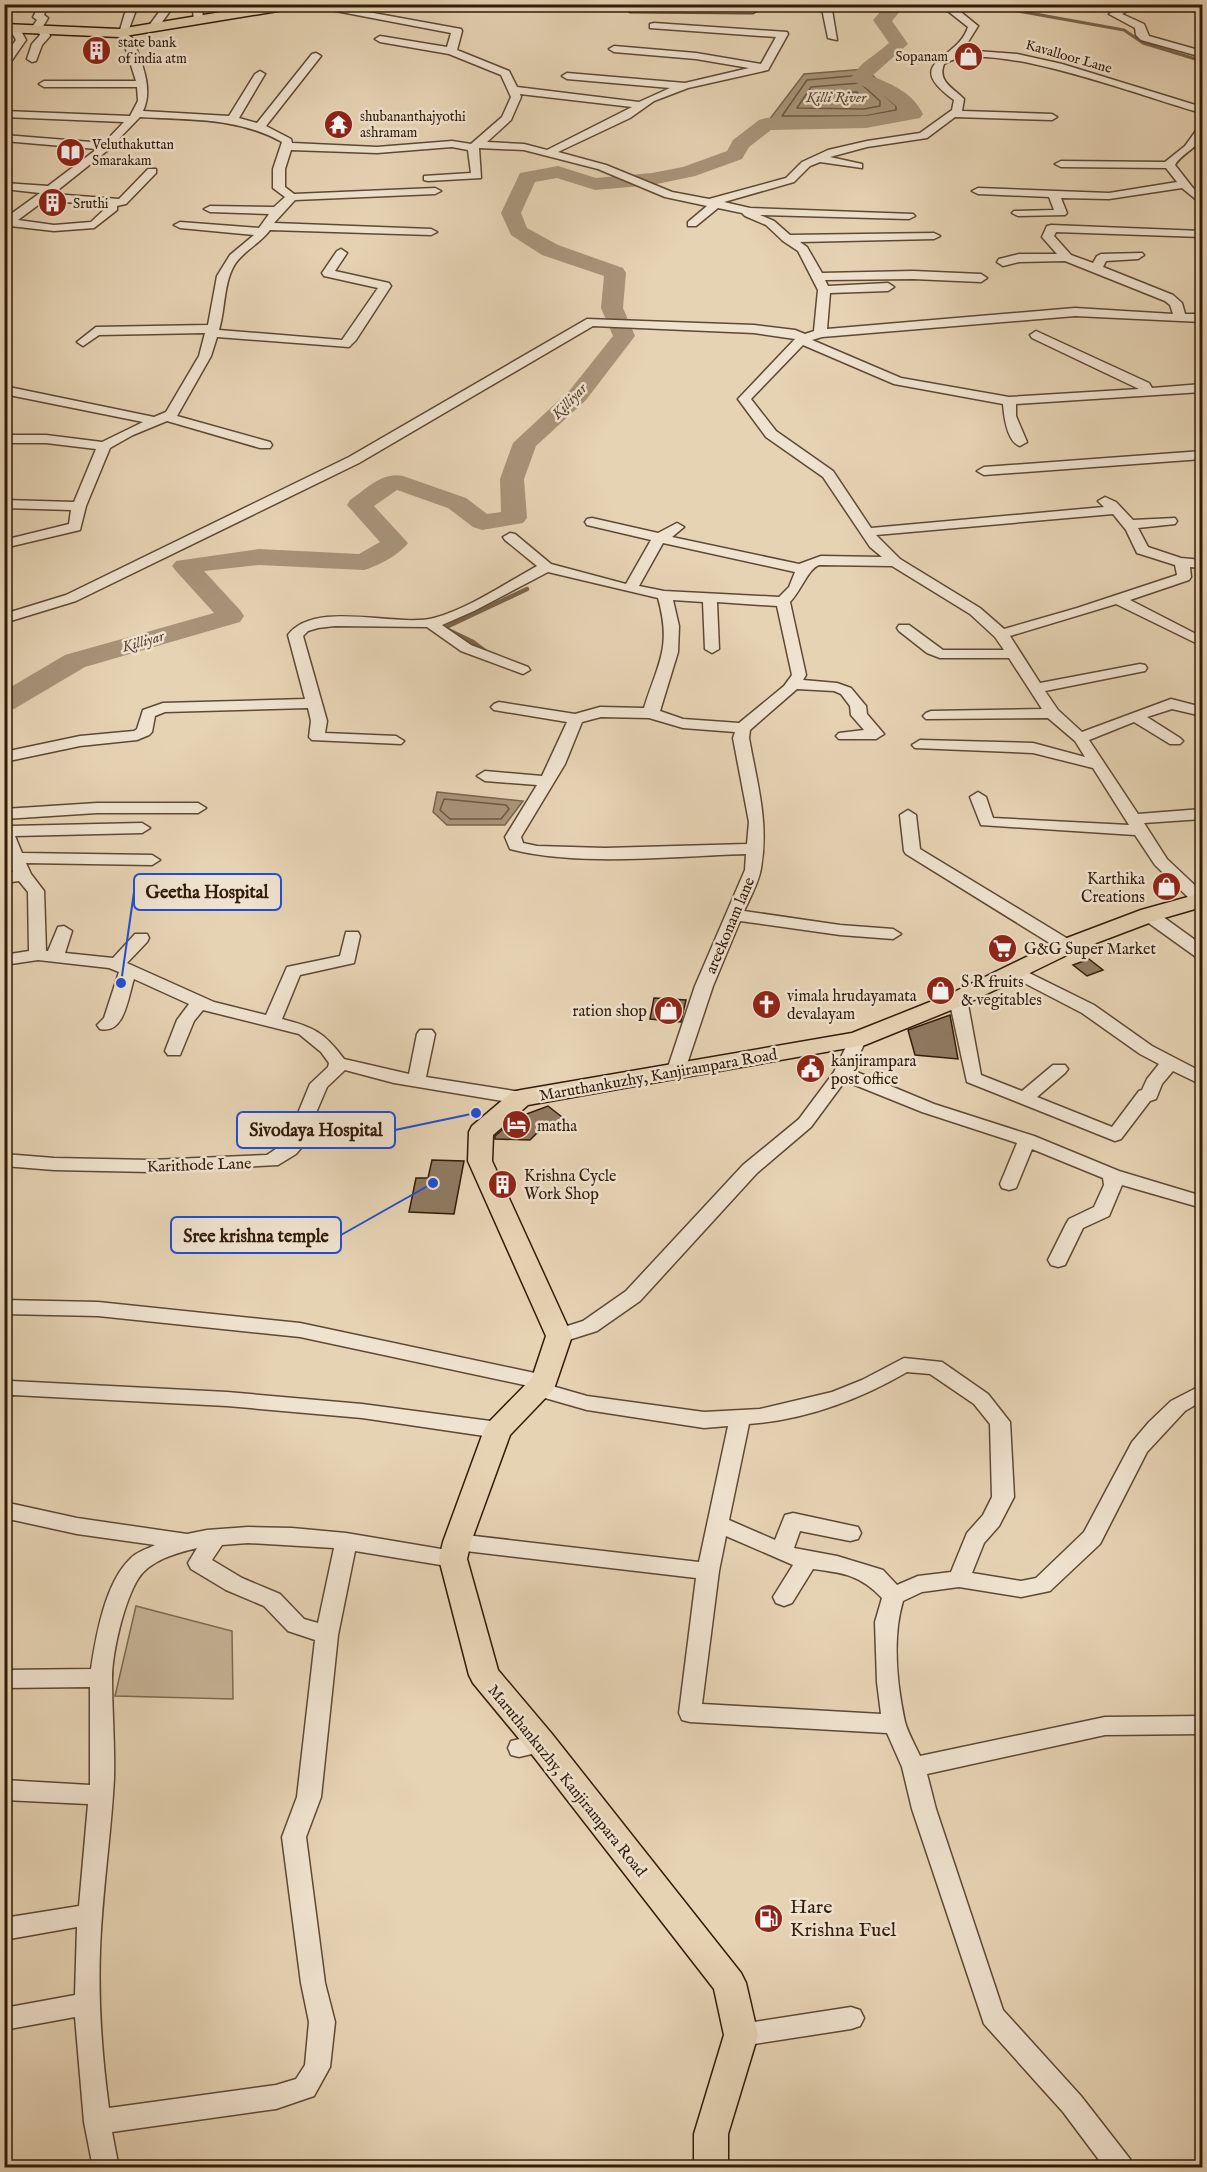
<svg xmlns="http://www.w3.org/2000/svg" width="1207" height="2172" viewBox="0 0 1207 2172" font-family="'IM FELL English',serif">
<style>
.green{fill:#c7b497;stroke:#7c6850;stroke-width:1.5}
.water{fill:#a8947a;stroke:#78644d;stroke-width:1.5}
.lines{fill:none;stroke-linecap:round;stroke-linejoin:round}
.shore{stroke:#6c5842;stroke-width:1.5}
.stream-far1{stroke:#78644d;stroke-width:3}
.stream{stroke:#78644d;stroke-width:4.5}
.river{fill:#a8947a;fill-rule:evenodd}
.building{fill:#8f7b62;stroke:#311b09;stroke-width:1.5}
.minor-casing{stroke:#5e4934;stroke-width:3}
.major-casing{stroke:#311b09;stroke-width:3}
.minor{fill:#efe2ce;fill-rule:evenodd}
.major{fill:#e6d3b4;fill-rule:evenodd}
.labels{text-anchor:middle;stroke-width:5;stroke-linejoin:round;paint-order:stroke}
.far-poi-label{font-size:14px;fill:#311b09;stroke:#efe2ce;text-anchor:start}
.far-street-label{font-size:14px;fill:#311b09;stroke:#efe2ce}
.far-water-label{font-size:15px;font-style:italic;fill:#5b4531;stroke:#efe2ce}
.poi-label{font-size:16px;fill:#311b09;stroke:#efe2ce;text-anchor:start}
.street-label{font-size:16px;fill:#311b09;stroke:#efe2ce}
.near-poi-label{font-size:20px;fill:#311b09;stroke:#efe2ce;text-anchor:start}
.leader{fill:none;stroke:#1d4ed8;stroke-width:2}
.callout-dot{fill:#1d4ed8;stroke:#efe2ce;stroke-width:2}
.callout{fill:#efe2ce;stroke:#1d4ed8;stroke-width:2}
.callout-label{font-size:18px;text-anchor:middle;font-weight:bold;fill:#311b09}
</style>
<rect width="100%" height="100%" fill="#e6d3b4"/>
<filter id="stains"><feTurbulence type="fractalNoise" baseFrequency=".00333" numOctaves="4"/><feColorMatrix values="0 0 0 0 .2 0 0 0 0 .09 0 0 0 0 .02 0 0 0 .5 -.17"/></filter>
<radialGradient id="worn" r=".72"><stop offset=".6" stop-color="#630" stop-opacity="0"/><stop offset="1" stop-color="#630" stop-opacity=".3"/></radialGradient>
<path class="green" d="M136 1606 232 1631 233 1699 115 1696Z"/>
<path class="water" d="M866 69 913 114 866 122 766 124 804 74Z
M437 792 523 801 505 825H447L433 812Z"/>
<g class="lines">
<path class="shore" d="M862 75 896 106V110L865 116H782L807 80Z
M860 83 880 101V106L864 109 797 108 811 87Z
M857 92 861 96 859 100H830L827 98 830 94Z
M444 799 506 805 509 809 501 819H450L440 810Z"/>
<path class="stream-far1" d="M979 4 1124 30 1143 43 1202 61"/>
<path class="stream" d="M489 654 473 642 444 628 527 589"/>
<path class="river" d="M887 4H906L892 21 908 44 872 76C893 85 912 92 923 114L920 118 866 128 771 130 749 147 742 159 695 176 652 185 595 190 557 178 535 182 521 213 527 228 558 245 623 268 626 273 623 308 635 336 586 400 536 446 524 479 527 518 523 523 482 530 473 527 448 508 397 490 374 506 408 543C399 555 378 566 364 570L259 565 204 571 240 610 244 616 240 622 85 667 14 709 4 711V691L65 655 214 613 176 571 172 566 176 561 259 549 359 554 380 542 347 505 350 500C366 489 383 471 403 476L466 498 487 514 501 512 500 479 513 443 570 390 613 336 601 308 604 276 542 255 511 235 501 213 520 173 558 166 596 178 652 173 683 167 727 151 733 140 759 120 766 118 866 116 901 110 884 96 854 82 851 78C860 62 876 55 889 43L873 20Z"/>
</g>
<path class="building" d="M1089 959 1103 970 1087 976 1073 965Z
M654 998 686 1000 681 1022 650 1019Z
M950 1015 958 1059 915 1055 908 1030Z
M548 1106 567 1121 537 1133 530 1140 495 1139V1136L516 1118Z
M432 1160 464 1161 454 1214 409 1212 416 1178H428Z"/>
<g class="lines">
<defs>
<path id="minor" d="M165 4H175L157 29H149L148 27Z
M192 4H202L203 21 194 19Z
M299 4H324L461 29 462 31 457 50 509 71 517 87 639 102 670 88 567 79 562 76 567 73 685 83 749 68 696 59 614 52 609 49 614 46 696 53 761 64 776 37 650 28V24L654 23 787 32 788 34 768 70 688 88 654 101 630 118 558 152 606 165 672 192 709 199 786 178 802 162 828 150 867 141 920 133 952 110 954 100C900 61 958 61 968 27L939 4H951L978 26 963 50 1017 54 1062 64 1202 107V113C1150 100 986 35 944 64 937 82 954 88 964 99L962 111 1052 114 1057 117 1052 120 955 117 927 138 867 147 830 157 862 164V168L820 162 810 166 794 182 724 202 750 208 913 214 915 216 909 219 760 215 774 221 790 235 934 233 940 236 934 239 800 242 807 247 822 273 913 271 981 274 987 278 981 282 913 279 825 280 828 286 888 283 894 287 888 291 830 293 827 329 1075 308 1173 314 1170 305 1165 301 1065 261 1019 262 1003 266 997 262 999 259 1019 254H1057L1042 237 1047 226 1051 225 1202 231V237L1056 232 1054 236 1071 255 1093 263 1097 256 1101 254 1142 253 1144 255 1138 259 1106 261 1103 267 1173 295 1182 303 1185 314H1202V322L1075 316 822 337 812 340 901 378 1009 397 1139 389 1032 338 1030 335 1036 331 1149 383 1152 388 1202 384V392L1016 404V416L1027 442 1020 446C1007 442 1004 416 1003 404L894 384 803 345 751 399 776 431 833 471 871 528 1104 507 1098 501 1105 497 1116 502 1133 520 1175 518 1177 521 1175 524 1138 528 1148 547 1181 558 1202 560V568L1190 567 1191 577 1189 580 1130 600 1202 637V646L1116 604 1010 636 1040 683 1140 664 1145 665 1147 668 1145 671 1045 691 1058 710 1082 732 1171 699 1202 707V716L1172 709 1147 717 1180 738 1183 741 1180 744H1170L1134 722 1089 740 1138 814 1202 809V819L1144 823 1167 859 1202 892V906L1196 905 1155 865 1135 835 981 825 970 797 978 792 986 797 993 818 1129 825 1093 768 1033 753 915 748 912 745 920 740 1033 743 1085 757 1075 741 1048 718 926 719 923 716 926 713 931 711 1042 709 1009 658H940L927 653 899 631 897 628 899 625H909L943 650H1004L995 637 970 614 892 566 819 565C808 569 801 591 790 602L806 675 803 680 837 683 851 688 866 706 867 714 884 734 876 739H839L836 736 839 733 864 730 851 715 850 706 841 694 834 691 797 689 750 730 749 738C757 783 769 822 761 868 759 882 750 898 744 911L840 925 893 929 901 934 893 939 840 935 740 921 713 986 685 1070 682 1074H670L667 1070 695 986 745 870 746 854C674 856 579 867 510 849L505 837 537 785 485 781 477 776 485 771 542 776 567 722 494 710 491 707 494 704 499 702 575 714 600 707 644 708C658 663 672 648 658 598L548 572 474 611 442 625 471 645 528 667 530 670 523 674 461 651 427 627 335 626 318 628 308 631 303 636 327 721 325 733 396 736 404 741 401 744 312 740 309 737 311 721 308 708 165 712 155 716 152 732 149 735 137 740 80 746 4 762V752L80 736 134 731 137 729 143 710 163 703 305 699 288 635C315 599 397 628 434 618 470 608 504 584 537 566L505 540 503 537 510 533 515 534 551 564 626 584 651 540 587 525 585 522 587 519 592 518 658 533 677 523 684 527 672 537 799 564 821 556 882 557 870 547 823 477 766 437 738 399 795 339 754 333 593 326 359 463 76 601 4 623V614L66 595 349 457 587 319 754 325 795 330 805 334 814 331 818 290 798 251 783 241 766 225 745 216 742 213 718 208 696 226H688V222L707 206 665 197 598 169 524 150 479 148 481 178 428 181 424 180V176L471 173 468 150 452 147 377 153 291 150 285 169V187L294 194 435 188 441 191 435 194 295 200 274 223 431 229 437 232 431 235 270 230C261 242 249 248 239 259 223 276 226 308 219 330L342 340 378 288 324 276 322 273 337 251 341 249 347 253 335 271 389 283 391 286 356 340 349 347 217 337 211 356 177 416 270 442 272 445 270 448H260L167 421 133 435 110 448 86 506 80 530 4 548V540L69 524 71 510 4 508V500L74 502 96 449 46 443H4V435H46L102 442 143 422 4 394V386L154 417 166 412 199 356 205 333 99 335 83 346 77 342 96 327 208 325 217 276 230 255 254 235 180 228 174 225 180 222 259 228 269 214 210 212 204 209 210 206 274 207 285 197 273 188V169L282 142C237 117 189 120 140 117L108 150 53 194 119 199 148 169H156V173L126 204 117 206V210L94 228 54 231 10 226 4 228V219L40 193 4 189V183L48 186 97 149 4 141V135L104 143 124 122 4 117V111L130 116 138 101 137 87H44L39 84 44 81H136L123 40 114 33 120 30 125 13 130 10 135 13 127 34 133 39C141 62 154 88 143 111L229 116 255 74 260 71 265 74 239 118 257 123 312 54 316 53 321 56 266 126 291 139 292 143 377 147 452 141 471 144 502 117 511 97 501 75 449 54 380 42 375 39 380 36 447 47 451 33ZM520 94 632 107 547 150 524 144 487 142 511 120 521 97ZM45 200 107 206H108L91 222 54 225 18 220ZM1113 514 1126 530 1137 553 1175 565 1177 575 1077 608 1004 629 980 608 900 559 876 535ZM663 543 795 572 789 587 779 597 664 591 639 586ZM673 600 703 602 705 649 712 653 719 649 717 602 777 606 792 675 784 686 739 723 683 719 660 711 678 652 679 626ZM601 717 649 718 683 728 735 732 733 738 749 822 747 844 605 848 537 846 523 843 521 837 565 764 582 722Z
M625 4 740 7 737 4H750L758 10 753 13 630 12 625 9Z
M821 4H831L837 40 828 38Z
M1126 4H1140L1122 14 1144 24 1149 36 1202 51V57L1141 40 1136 35 1135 28 1109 14Z
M41 7 46 10 44 15 48 18 42 28 48 29 50 36 42 45 36 61 32 62 27 59 32 44 40 35 39 33 30 30 37 20 33 17 38 8Z
M11 27H19L26 40 8 66 4 67V56L16 40 10 29Z
M1202 127C1204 148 1184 150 1175 165L1193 188 1202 194V202L1198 201 1182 188 1109 199 1061 198 1067 213 1065 215 1018 216 1012 213 1014 211 1054 210 1049 197 978 194 972 191 978 188 1109 193 1177 182 1166 168 1061 167 1055 164 1061 161 1165 162 1185 146 1198 128Z
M1202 451V459L984 475 977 471 984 467Z
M97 803H198L206 808 198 813H97L4 819V809Z
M908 810 916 815 920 849 1073 942 1075 946 1073 950H1061L906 854 904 851 900 815Z
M4 823 11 826 142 823 150 828 142 833 15 836 22 853 152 855 160 860 152 865 26 863 31 874 44 891 46 951H48L58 927 64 926 72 931 65 953 113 958 135 934H147L149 938 147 942 127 963 214 1002 266 1015 287 967 340 956 346 932H358L360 936 354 963 300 975 282 1019C313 1027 324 1032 344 1059L409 1074 417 1034 420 1030H432L435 1034 426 1077 521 1092 527 1094 530 1098 527 1102 521 1104 394 1083 345 1070 327 1087 301 1148 296 1154 278 1165 151 1172 54 1170 4 1166V1154L54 1158 151 1160 267 1155 286 1142 310 1084 328 1067 329 1063 321 1052 299 1034 203 1010 194 1021 180 1055H168L165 1051 177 1020 189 1004 134 979C128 996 125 1035 100 1029L97 1025 104 1018 119 972 109 968 38 960 4 965V955L29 951 28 892 19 881 4 883V873L13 872 4 849Z
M1149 910 1155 911 1202 945V958L1196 957 1143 919 1141 915 1143 911Z
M1015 966 1094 1005 1152 1046 1202 1072V1085L1173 1071 1162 1084 1156 1099 1150 1101 1121 1139 1115 1141 967 1082 949 999 952 995H964L967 999 981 1075 1022 1091 1053 1065H1065L1068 1069 1065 1073 1037 1097 1112 1127 1139 1091 1142 1090 1147 1079 1159 1064 1140 1054 1082 1013 1009 975 1006 971 1009 967Z
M857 1034 863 1036 866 1040 852 1070 934 1104 1034 1136 1119 1171 1202 1196V1208L1122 1185 1109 1216 1083 1228 1065 1265 1058 1267 1051 1265 1048 1260 1066 1224 1069 1219 1094 1207 1104 1185 1103 1178 1032 1149 1016 1188 1009 1190 1002 1188 1000 1184 1017 1143 922 1112 845 1081 811 1127 757 1173 640 1301 597 1331 559 1343 552 1341 549 1336 552 1331 583 1321 626 1291 743 1165 799 1119 834 1072 851 1036Z
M4 1300 98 1302 300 1323 544 1375 551 1377 554 1382 552 1386 587 1396 704 1412 760 1409 832 1392 862 1380 904 1358 942 1362 988 1394 1010 1422 1014 1497 999 1526 984 1543 972 1573 1021 1581 1036 1578 1084 1532 1132 1442 1149 1422 1171 1401 1202 1385V1401L1185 1411 1147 1452 1100 1544 1050 1591 1021 1597 959 1587 922 1592 903 1601C892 1638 897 1685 905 1722 908 1733 915 1745 920 1756L1105 1717 1202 1716V1734L1105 1735 927 1774 936 1809 1003 2010 1081 2096 1130 2159 1134 2168H1105L1063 2112 984 2024 912 1809 902 1767 887 1733 690 1722 682 1720 679 1713 696 1578 457 1550 449 1548 446 1542 449 1536 457 1534 699 1562 728 1426 704 1428 587 1410 531 1394 528 1389 529 1386 300 1337 98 1316 4 1314ZM907 1372 930 1374 974 1404 990 1424 992 1497 983 1515 967 1533 951 1572 918 1576 897 1585 883 1570 837 1556 794 1548 800 1531 850 1541 858 1539 861 1533 858 1527 793 1513 785 1515 775 1540 729 1520 749 1424C804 1420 859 1400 907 1372ZM726 1536 793 1565 773 1597 776 1603 784 1606 792 1603 813 1569C844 1573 860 1575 882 1598L875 1622 877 1682 881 1714 702 1704 719 1571Z
M11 1381 227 1392 362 1404 498 1422 505 1425 508 1430 505 1435 498 1438 362 1418 227 1406 13 1395 4 1398V1383Z
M4 1502 77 1518 187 1534 207 1530 248 1527 292 1528 346 1533 453 1551 461 1553 464 1559 461 1565 453 1567 355 1551 338 1635 321 1797 306 1837 325 1983 335 2022 330 2067 314 2096 276 2109 112 2132 119 2168H93L84 2122 75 2017 4 2030V2008L75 1995 77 1927 4 1940V1918L79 1906 88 1804 4 1800V1780L90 1785V1687L4 1688V1670L91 1669C96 1636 105 1583 130 1559 136 1552 147 1549 155 1545L77 1534 4 1518ZM248 1543 334 1548 318 1623 304 1619 280 1594 242 1578 212 1560 222 1545ZM197 1548 188 1563 191 1569 226 1590 264 1606 288 1631 315 1640 297 1797 282 1837 301 1983 309 2022 305 2065 296 2079 276 2085 109 2108C102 2056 98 2003 100 1950 102 1893 111 1836 114 1779 115 1745 112 1712 112 1679 112 1652 124 1602 138 1579 150 1560 177 1553 197 1548Z
M541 1734 549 1736 552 1743 549 1750 519 1757 511 1755 508 1748 511 1741Z
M851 2007 860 2010 864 2018 860 2026 851 2029 741 2046 732 2043 728 2035 732 2027 741 2024Z"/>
<path id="major" d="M269 4H302L296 8 119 37 4 32V24L119 29Z
M1202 893V907L1157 920 1075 951 966 1004 865 1045 528 1105 493 1135 492 1161 572 1336 554 1389 510 1435 471 1542 467 1559 498 1670 552 1734 741 1973 746 1983 758 2035 728 2134V2168H694V2134L724 2035 714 1989 530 1752 473 1683 469 1675 439 1559 443 1542 484 1430 488 1423 532 1378 546 1336 468 1161 469 1132 472 1126 512 1092 521 1090 852 1033 950 994 1059 941 1141 910Z"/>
</defs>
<use href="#minor" class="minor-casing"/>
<use href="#major" class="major-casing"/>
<use href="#minor" class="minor"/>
<use href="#major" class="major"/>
</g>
<defs>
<symbol id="building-disc" viewBox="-11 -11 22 22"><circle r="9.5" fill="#8f2418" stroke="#efe2ce"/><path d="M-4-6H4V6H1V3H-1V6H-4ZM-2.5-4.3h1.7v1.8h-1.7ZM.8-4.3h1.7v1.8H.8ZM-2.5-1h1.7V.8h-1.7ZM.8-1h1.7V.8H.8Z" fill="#fff"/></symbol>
<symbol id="shop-disc" viewBox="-11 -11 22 22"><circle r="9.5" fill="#8f2418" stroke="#efe2ce"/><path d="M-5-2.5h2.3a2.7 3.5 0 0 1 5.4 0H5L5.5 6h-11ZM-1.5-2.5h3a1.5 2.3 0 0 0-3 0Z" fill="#fff"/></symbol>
<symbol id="temple-disc" viewBox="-11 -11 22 22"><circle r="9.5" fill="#8f2418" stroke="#efe2ce"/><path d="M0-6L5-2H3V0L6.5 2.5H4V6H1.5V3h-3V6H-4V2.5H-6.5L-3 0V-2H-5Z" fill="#fff"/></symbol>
<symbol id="library-disc" viewBox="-11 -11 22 22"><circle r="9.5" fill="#8f2418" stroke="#efe2ce"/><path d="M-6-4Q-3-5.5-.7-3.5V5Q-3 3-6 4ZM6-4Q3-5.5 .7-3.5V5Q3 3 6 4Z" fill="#fff"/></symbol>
<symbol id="supermarket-disc" viewBox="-11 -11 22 22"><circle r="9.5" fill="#8f2418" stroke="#efe2ce"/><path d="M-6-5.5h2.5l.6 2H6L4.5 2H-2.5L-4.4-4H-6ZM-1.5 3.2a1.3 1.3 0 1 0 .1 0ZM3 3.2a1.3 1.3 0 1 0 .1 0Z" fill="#fff"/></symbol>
<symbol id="church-disc" viewBox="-11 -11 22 22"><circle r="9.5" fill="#8f2418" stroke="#efe2ce"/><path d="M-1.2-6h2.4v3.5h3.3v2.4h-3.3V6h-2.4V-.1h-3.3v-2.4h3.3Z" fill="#fff"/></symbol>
<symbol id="civic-disc" viewBox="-11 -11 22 22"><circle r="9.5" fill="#8f2418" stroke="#efe2ce"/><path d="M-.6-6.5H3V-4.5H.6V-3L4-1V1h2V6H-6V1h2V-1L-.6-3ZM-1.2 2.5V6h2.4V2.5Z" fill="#fff"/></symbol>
<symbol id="hotel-disc" viewBox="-11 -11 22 22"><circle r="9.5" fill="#8f2418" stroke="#efe2ce"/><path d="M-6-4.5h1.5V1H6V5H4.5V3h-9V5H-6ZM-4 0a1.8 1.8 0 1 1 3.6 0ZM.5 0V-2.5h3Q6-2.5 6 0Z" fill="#fff"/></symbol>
<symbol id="fuel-disc" viewBox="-11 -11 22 22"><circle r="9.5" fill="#8f2418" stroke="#efe2ce"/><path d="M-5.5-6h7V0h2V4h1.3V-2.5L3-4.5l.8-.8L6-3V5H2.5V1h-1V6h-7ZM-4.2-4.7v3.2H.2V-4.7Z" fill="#fff"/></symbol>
</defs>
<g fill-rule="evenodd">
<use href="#building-disc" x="80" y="34" width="33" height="33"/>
<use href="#shop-disc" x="952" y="40" width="33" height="33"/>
<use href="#temple-disc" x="322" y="108" width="33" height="33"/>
<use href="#library-disc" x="54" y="136" width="33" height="33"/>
<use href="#building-disc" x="36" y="186" width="33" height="33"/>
<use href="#shop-disc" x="1150" y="870" width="33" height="33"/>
<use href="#supermarket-disc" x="986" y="932" width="33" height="33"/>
<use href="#shop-disc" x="924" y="974" width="33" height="33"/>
<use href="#church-disc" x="750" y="988" width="33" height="33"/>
<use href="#shop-disc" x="652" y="994" width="33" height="33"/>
<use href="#civic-disc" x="794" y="1052" width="33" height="33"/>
<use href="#hotel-disc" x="500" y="1108" width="33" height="33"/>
<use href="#building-disc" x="486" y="1168" width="33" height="33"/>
<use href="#fuel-disc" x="752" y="1902" width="33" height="33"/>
</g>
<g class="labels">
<g class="far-poi-label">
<text x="118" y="47">state bank<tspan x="118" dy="16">of india atm</tspan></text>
<text x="948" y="61" text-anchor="end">Sopanam</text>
<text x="360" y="121">shubananthajyothi<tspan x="360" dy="16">ashramam</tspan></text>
<text x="92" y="149">Veluthakuttan<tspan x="92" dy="16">Smarakam</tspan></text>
<text x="73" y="208">Sruthi</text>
</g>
<g class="far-street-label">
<text transform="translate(1069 56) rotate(16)" y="5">Kavalloor Lane</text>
</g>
<g class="far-water-label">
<text x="836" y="102">Killi River</text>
<text transform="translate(569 401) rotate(-46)" y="5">Killiyar</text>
<text transform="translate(143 641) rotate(-16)" y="5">Killiyar</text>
</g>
<g class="poi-label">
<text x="1145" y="884" text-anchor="end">Karthika<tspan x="1145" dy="18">Creations</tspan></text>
<text x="1024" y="954">G&amp;G Super Market</text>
<text x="961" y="987">S R fruits<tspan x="961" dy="18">&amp; vegitables</tspan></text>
<text x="787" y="1001">vimala hrudayamata<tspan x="787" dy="18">devalayam</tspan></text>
<text x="647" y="1016" text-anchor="end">ration shop</text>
<text x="831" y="1066">kanjirampara<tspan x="831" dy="18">post office</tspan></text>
<text x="537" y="1131">matha</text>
<text x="524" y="1181">Krishna Cycle<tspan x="524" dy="18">Work Shop</tspan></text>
</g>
<g class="street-label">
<text transform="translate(729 925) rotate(-67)" y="6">areekonam lane</text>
<text transform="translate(658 1074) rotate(-10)" y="6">Maruthankuzhy, Kanjirampara Road</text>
<text transform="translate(199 1164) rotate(-2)" y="6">Karithode Lane</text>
<text transform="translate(568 1780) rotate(51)" y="6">Maruthankuzhy, Kanjirampara Road</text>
</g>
<g class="near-poi-label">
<text x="790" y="1913">Hare<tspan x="790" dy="23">Krishna Fuel</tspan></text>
</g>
</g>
<path class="leader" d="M121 983L134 892M476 1113L395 1130M433 1183L341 1235"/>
<g class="callout-dot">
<circle cx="121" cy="983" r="6"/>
<circle cx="476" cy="1113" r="6"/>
<circle cx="433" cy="1183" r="6"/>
</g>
<g class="callout">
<rect x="134" y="874" width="147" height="36" rx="6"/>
<rect x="237" y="1112" width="158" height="36" rx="6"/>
<rect x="171" y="1217" width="170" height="36" rx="6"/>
</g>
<g class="callout-label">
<text x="207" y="898">Geetha Hospital</text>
<text x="316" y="1136">Sivodaya Hospital</text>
<text x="256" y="1242">Sree krishna temple</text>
</g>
<rect width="1207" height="2172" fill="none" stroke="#e6d3b4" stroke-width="24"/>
<rect x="6" y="6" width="1195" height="2160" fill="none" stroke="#311b09" stroke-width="3"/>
<rect x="12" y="12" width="1183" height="2148" fill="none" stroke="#311b09" stroke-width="1.5"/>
<rect width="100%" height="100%" filter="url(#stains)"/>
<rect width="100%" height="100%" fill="url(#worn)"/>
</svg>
